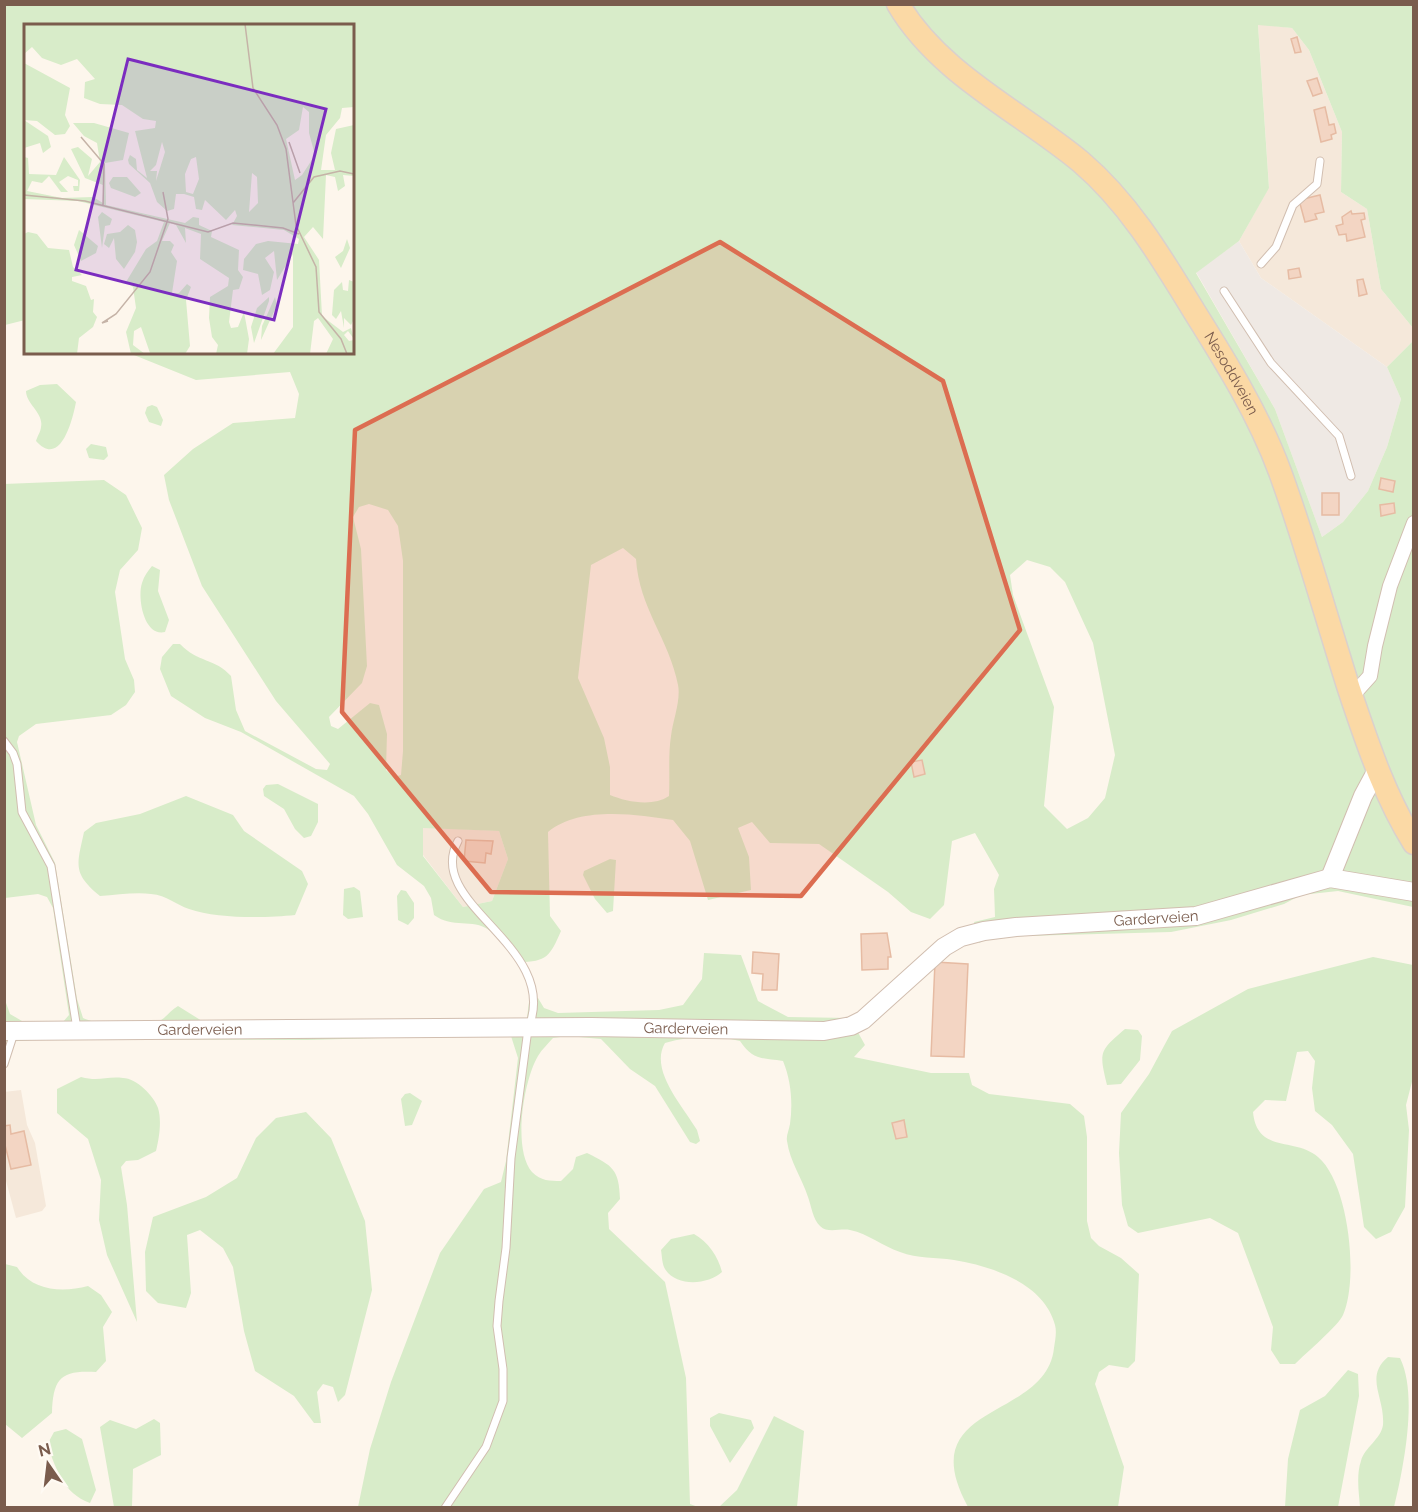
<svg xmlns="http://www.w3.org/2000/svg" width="1418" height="1512" viewBox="0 0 1418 1512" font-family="Raleway,sans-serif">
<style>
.residential{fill:#f5e8da}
.industrial{fill:#efe9e4}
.green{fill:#d8ecc9;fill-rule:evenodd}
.building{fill:#f3d5c3;stroke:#e6bba3;stroke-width:1.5}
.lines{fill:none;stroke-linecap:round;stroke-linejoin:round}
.service-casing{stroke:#d1beb0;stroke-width:9}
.minor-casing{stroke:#d1beb0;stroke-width:16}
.tertiary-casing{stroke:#d1beb0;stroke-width:20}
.primary-casing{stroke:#dad1cd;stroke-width:25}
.service{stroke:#fff;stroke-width:7}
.minor{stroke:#fff;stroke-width:14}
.tertiary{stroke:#fff;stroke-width:18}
.primary{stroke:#fbd9a5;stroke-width:22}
.marked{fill:#dc6d51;fill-opacity:0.2;stroke:#dc6d51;stroke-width:4.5;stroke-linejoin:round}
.labels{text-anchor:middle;stroke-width:4.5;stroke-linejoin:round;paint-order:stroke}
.street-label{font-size:15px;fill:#7a5c4d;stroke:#fffaf3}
.inset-road{fill:none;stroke:#c5b3a7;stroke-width:1.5}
.view{fill:#7b2cbf;fill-opacity:0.15;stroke:#7b2cbf;stroke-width:3}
.inset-edge{fill:none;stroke:#7a5c4d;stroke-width:3}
</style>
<rect width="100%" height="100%" fill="#fdf6ec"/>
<path class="residential" d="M1258 24 1292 28 1309 50 1342 132 1341 192 1367 209 1381 289 1413 328V341L1387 367 1261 278 1239 241 1269 187Z
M423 827 499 831 508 859 492 901 463 907 423 855Z
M21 1090 27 1125 35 1143 46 1206 42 1211 16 1218 5 1177 4 1092Z"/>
<path class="industrial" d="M1239 241 1261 278 1387 367 1401 399 1387 447 1368 491 1343 522 1322 537 1275 409 1196 272Z"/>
<path class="green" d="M4 5H1413V328L1381 289 1367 209 1341 192 1342 132 1309 50 1292 28 1258 25 1269 188 1239 241 1196 273 1275 409 1322 537 1343 522 1368 491 1387 447 1401 399 1387 367 1413 341V907L1338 891 1301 895 1284 904 1231 920 1171 932 991 937 979 943 974 922 995 917 994 889 999 875 975 833 952 841 944 905 930 919 911 912 888 892 819 844 770 843 752 822 738 828 749 857 751 890 708 900 690 841 673 820C635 814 579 806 548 832L550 916 561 931C550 956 547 962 519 962 510 952 500 938 489 930 472 918 453 929 434 915L431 898 424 886 397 865 368 814 354 796 241 732 205 718 171 696 160 669 162 657 173 644H180C198 663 215 658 231 676L236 710 245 731 316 769 327 770 330 764 276 701 202 586 169 500 164 475 193 449 233 423 295 418 299 394 290 372 196 380 129 353 352 352V26H26L25 320 5 325ZM369 504 388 510 398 526 403 561V751L401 775 394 777 386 770 387 734 379 705 370 703 338 729 331 726 329 717 362 683 367 666 361 549 353 517 359 507ZM623 548 636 559C639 608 669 639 678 685 681 700 673 720 671 736 668 755 670 776 669 796 653 807 627 802 610 795V767L604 738 578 678 591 565ZM1027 560 1050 567 1065 582 1093 643 1115 755 1105 798 1088 818 1067 829 1044 806 1054 707 1013 595 1010 575ZM423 828 499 831 508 859 492 901 463 907 423 856Z
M57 384 76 402C73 418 61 469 36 441 37 437 41 431 41 427 44 413 26 404 26 391L40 385Z
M152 405 157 407 163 420 161 426 149 422 145 413 147 407Z
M91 444 106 447 108 456 104 460 89 458 86 449Z
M104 480 126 495 142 528 138 550 120 570 115 592 125 659 134 680 135 692 126 705 111 715 36 724 19 736 17 742 36 825 55 863 77 999 83 1018C96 1025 139 1026 155 1023 165 1020 169 1011 178 1006L202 1021 511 1019 527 1018 529 1002 538 998 544 1008 558 1013 659 1010 683 1005 702 979 704 953 741 955 758 1001 788 1017 850 1018 865 1045 854 1057 931 1073H969L972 1085 989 1094 1070 1104 1084 1116 1087 1137V1221L1091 1238 1099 1246 1121 1258 1139 1274 1135 1361 1128 1368 1109 1365 1099 1372 1095 1384 1124 1467 1118 1507H968C910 1401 1046 1422 1054 1348 1055 1341 1057 1332 1055 1325 1044 1283 991 1266 954 1260 935 1257 918 1259 900 1252 882 1246 869 1234 850 1230 840 1228 828 1234 820 1226 813 1220 811 1205 808 1197 802 1178 790 1162 787 1141 786 1136 789 1130 790 1124 793 1103 791 1080 783 1061 761 1058 753 1060 740 1041 715 1035 690 1036 665 1043 649 1070 683 1106 697 1130L700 1141 696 1144 690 1142 655 1086 630 1069 601 1039 568 1036 553 1038C548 1044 542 1049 538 1056 524 1079 512 1149 532 1172 541 1181 550 1181 561 1181L573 1169 576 1157 587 1153C613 1166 619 1169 620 1199L608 1213 609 1229 665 1282 686 1378 690 1504 698 1507H358L370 1449 391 1382 440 1253 484 1189 501 1182 506 1161 518 1058 511 1036 489 1035 307 1040 46 1039 5 1042V1000L10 1014 22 1021 62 1023 69 1015 53 908 47 897 38 894 5 898 4 484Z
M152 566 160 570 158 591 169 620 165 632C144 637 137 598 142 583 144 576 148 571 152 566Z
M278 784 318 804V822L311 836 304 838 295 829 284 809 264 796 263 789 266 785Z
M186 796 233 815 244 831 302 871 308 884 295 915C266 918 217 919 189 909 176 905 167 895 151 894 135 892 117 895 100 896 72 873 77 865 84 832L96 823 140 814Z
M610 859 616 860 613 911 607 913 595 899 583 875 584 871Z
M354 887 360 891 363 917 348 919 343 915 344 889Z
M401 890 406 891 414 903V918L408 925 398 920 397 896Z
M1373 957 1413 965 1414 1074 1406 1105 1409 1130 1405 1207 1391 1232 1376 1239 1364 1227 1353 1154 1332 1125 1315 1111 1312 1088 1315 1061 1308 1051 1297 1052 1286 1101 1265 1100 1253 1112C1257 1154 1295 1137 1318 1157 1349 1183 1359 1279 1343 1315 1339 1325 1305 1354 1295 1364H1280L1271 1350 1273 1327 1238 1233 1210 1218 1138 1233 1128 1226 1122 1205 1119 1153 1121 1113 1149 1074 1172 1031 1248 989Z
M1125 1029 1138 1030 1142 1036 1140 1060 1121 1084 1107 1085C1099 1052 1099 1051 1125 1029Z
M81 1077C99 1082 106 1076 123 1078 136 1078 154 1096 158 1108 162 1121 159 1139 156 1151L138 1160 126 1161 121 1167 127 1205 137 1322 107 1255 99 1220 101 1180 88 1139 57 1113V1089Z
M410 1093 422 1101 412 1125 405 1126 401 1099 405 1094Z
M306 1112 331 1138 365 1221 372 1290 345 1395 338 1402 333 1387 323 1384 317 1392 321 1423H314L294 1396 255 1371 244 1331 233 1267 223 1248 200 1230 187 1235 191 1293 186 1308 158 1303 146 1291 145 1252 153 1217 206 1197 237 1178 256 1138 276 1118Z
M694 1234C708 1242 718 1256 722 1272 708 1285 676 1287 665 1269 662 1264 662 1256 661 1250L671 1239Z
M5 1264 17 1267C32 1291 62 1293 88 1286L101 1295 112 1312 103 1327 106 1361 96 1372C61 1370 53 1378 52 1413L22 1438 5 1424Z
M1388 1357 1400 1358C1418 1394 1404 1466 1394 1507H1360C1359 1493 1356 1475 1361 1461 1364 1448 1381 1439 1383 1425 1385 1397 1364 1377 1388 1357Z
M1348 1370 1358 1374 1359 1396 1338 1507H1285L1288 1459 1300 1410 1325 1396Z
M719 1413 751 1420 754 1428 730 1463 710 1426V1418Z
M774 1416 804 1431 797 1507H719L737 1490Z
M154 1419 160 1423 161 1455 133 1469 132 1507H114L100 1427 110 1420 136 1429Z
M66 1429 82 1439 96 1490 90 1503C63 1493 57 1470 47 1445L54 1432Z"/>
<path class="building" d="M1297 37 1301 52 1295 53 1291 39Z
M1317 78 1322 93 1313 96 1307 81Z
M1325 107 1329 125 1334 124 1336 133 1331 135 1332 139 1321 142 1314 110Z
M1320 195 1324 212 1315 214 1317 219 1305 222 1299 200Z
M1351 211 1352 214 1364 213 1365 219 1361 220 1365 237 1347 241 1346 234 1339 235 1336 226 1343 224 1342 217Z
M1299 268 1301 277 1289 279 1288 270Z
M1363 279 1367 294 1359 296 1357 280Z
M1381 478 1395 481 1393 492 1379 489Z
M1322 493H1339V515H1322Z
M1394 503 1395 513 1381 516 1380 505Z
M922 760 925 774 914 777 911 762Z
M466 840 493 841 491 854 486 853 485 863 464 861Z
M887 933 891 957H888V969L862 970 861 934Z
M753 952 779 954 777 990H762L763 974 752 973Z
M935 962 968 964 964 1057 931 1056Z
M904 1120 907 1137 896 1139 892 1123Z
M10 1125 11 1134 24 1131 31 1165 11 1169 4 1141V1126Z"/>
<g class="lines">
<defs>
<path id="service" d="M1261 264 1276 247 1293 205 1317 184 1320 161
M1224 291 1271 363 1339 436 1351 476
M4 741 13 753 17 764 22 812 51 866 77 1029
M4 1064 14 1033
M445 1508 486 1447 503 1401V1369L497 1326 499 1301 506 1248 511 1158 528 1029C563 946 423 905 458 841"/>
<path id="minor" d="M1352 696 1370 676 1375 646 1390 586 1414 523"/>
<g id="tertiary">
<path d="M1330 878 1363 796 1377 770"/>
<path id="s1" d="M4 1031 591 1027 824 1031 851 1026 863 1020 944 947 961 937 984 931 1016 927 1196 916 1330 878 1414 892"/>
</g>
<g id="primary">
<path id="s2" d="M898 4C939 74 1021 112 1081 162 1129 203 1161 257 1194 311 1226 362 1259 415 1280 472 1306 543 1326 617 1349 689 1367 742 1384 795 1414 843"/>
</g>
</defs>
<use href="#service" class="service-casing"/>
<use href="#minor" class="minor-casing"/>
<use href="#tertiary" class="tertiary-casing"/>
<use href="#primary" class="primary-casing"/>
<use href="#service" class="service"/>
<use href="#minor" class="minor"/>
<use href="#tertiary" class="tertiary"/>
<use href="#primary" class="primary"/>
</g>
<path class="marked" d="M720 242 943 381 1020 630 801 896 491 892 342 712 355 430Z"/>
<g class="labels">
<g class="street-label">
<text dy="5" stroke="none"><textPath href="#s2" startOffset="504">Nesoddveien</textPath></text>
<text dy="5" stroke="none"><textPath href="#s1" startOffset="1186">Garderveien</textPath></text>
<text dy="5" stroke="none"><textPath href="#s1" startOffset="682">Garderveien</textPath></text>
<text dy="5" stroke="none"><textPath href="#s1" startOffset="196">Garderveien</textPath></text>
</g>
</g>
<g transform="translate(24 24)">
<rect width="330" height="330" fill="#fdf6ec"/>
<path d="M0 0H330V83L318 84 316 94 302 111 297 146H311L307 129 312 105 330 101V152L319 151 321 162 314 167 311 153 302 151 299 215 289 203 280 213 295 236 298 292 319 308 327 304 330 315 324 307 320 311 325 317 330 316V330H302L309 315 294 294 290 297 286 330H249L269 303V230L253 256 250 227 241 234 250 248 246 266 238 271 234 250 219 246 220 235 232 220 244 217 274 220 275 215 260 206 208 201 213 192 211 186 202 196 181 176 178 186 172 185 170 173 160 170H152L150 185 143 187 133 178 126 159 105 140 104 136 106 131 112 135 113 146 123 154 111 107 131 104 132 97 119 95 98 81 76 80 60 74 61 58 71 55 53 35 37 41 18 34 8 23 0 30ZM279 83 285 88V109L291 131 278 151 271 156 262 115 275 106ZM138 118 141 128 132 157 133 147H126L132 141ZM172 133 175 155 169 170 162 168 161 150 167 135ZM228 149 233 153 234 179 225 188ZM0 39 46 64 41 91 46 102 41 110 31 111 13 97 0 96 24 112 27 123 19 129 16 119 0 124ZM49 99H70L105 109 99 136 81 139 82 181 161 199 169 193 175 194V201L188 207 187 213 215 226 214 246 219 253 215 265 209 266 205 298 207 304 214 303 220 288 225 315 223 330H192L194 321 188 313 185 294 186 273 204 262 205 254 176 235 177 210 161 204 162 219 152 201 146 199 138 217H146L150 221 147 228 153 237 148 269H155L163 260 167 263 162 276 166 322 161 330 126 329 117 303 110 307 109 321 121 330H107L102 308 112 284 109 263 102 258 122 225 133 217 140 198 54 177 0 175V133L4 134 5 150 32 151 40 133 56 156 55 167H50L49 162H54V156L44 152 35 158 44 168H37L25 152 18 159 8 157 3 167 38 174 69 173 79 179V161L61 154 47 125 54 123 68 135 64 152 76 138 73 119 60 112ZM89 153H103L117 169 111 173 87 164 85 159ZM78 188 88 195 86 201 81 202 78 224 74 193ZM104 201 111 206 113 218 111 228 100 245 92 235 90 214 85 224 80 220 83 210 96 208ZM55 206 74 222 72 229 57 237 50 221ZM4 208 13 210 24 224 45 226 49 243 58 251 48 253V257L62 262 67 276 70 275 69 288 73 293 69 303 55 314 53 330H0V210ZM323 215 326 224 317 244 311 233 319 227ZM325 256 330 258V295L327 301 320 294V304L317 287 312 295 308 291 310 266 318 258 319 266 324 267ZM245 273V277L230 319 227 303 233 284ZM251 273 253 281 237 316 238 302Z" fill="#d8ecc9" fill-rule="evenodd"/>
<path class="inset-road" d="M221 0 229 64 253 101 262 125 272 201 292 243 295 288 317 315 323 330M57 113 80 140 79 182M265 118 276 149M0 171 61 177 184 208 209 199 259 204 275 210M269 179 290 153 316 147 330 150M84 297 78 299 92 290 126 248 144 195 139 168"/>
<path class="view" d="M104 35 302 85 250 296 52 246Z"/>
<rect width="330" height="330" class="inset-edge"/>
</g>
<rect width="1418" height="1512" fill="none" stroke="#7a5c4d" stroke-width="12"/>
<g transform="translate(48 1464) rotate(346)" stroke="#fffaf3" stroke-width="4.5" paint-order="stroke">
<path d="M0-4.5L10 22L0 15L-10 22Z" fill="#7a5c4d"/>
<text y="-9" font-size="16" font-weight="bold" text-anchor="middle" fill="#7a5c4d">N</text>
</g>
</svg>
